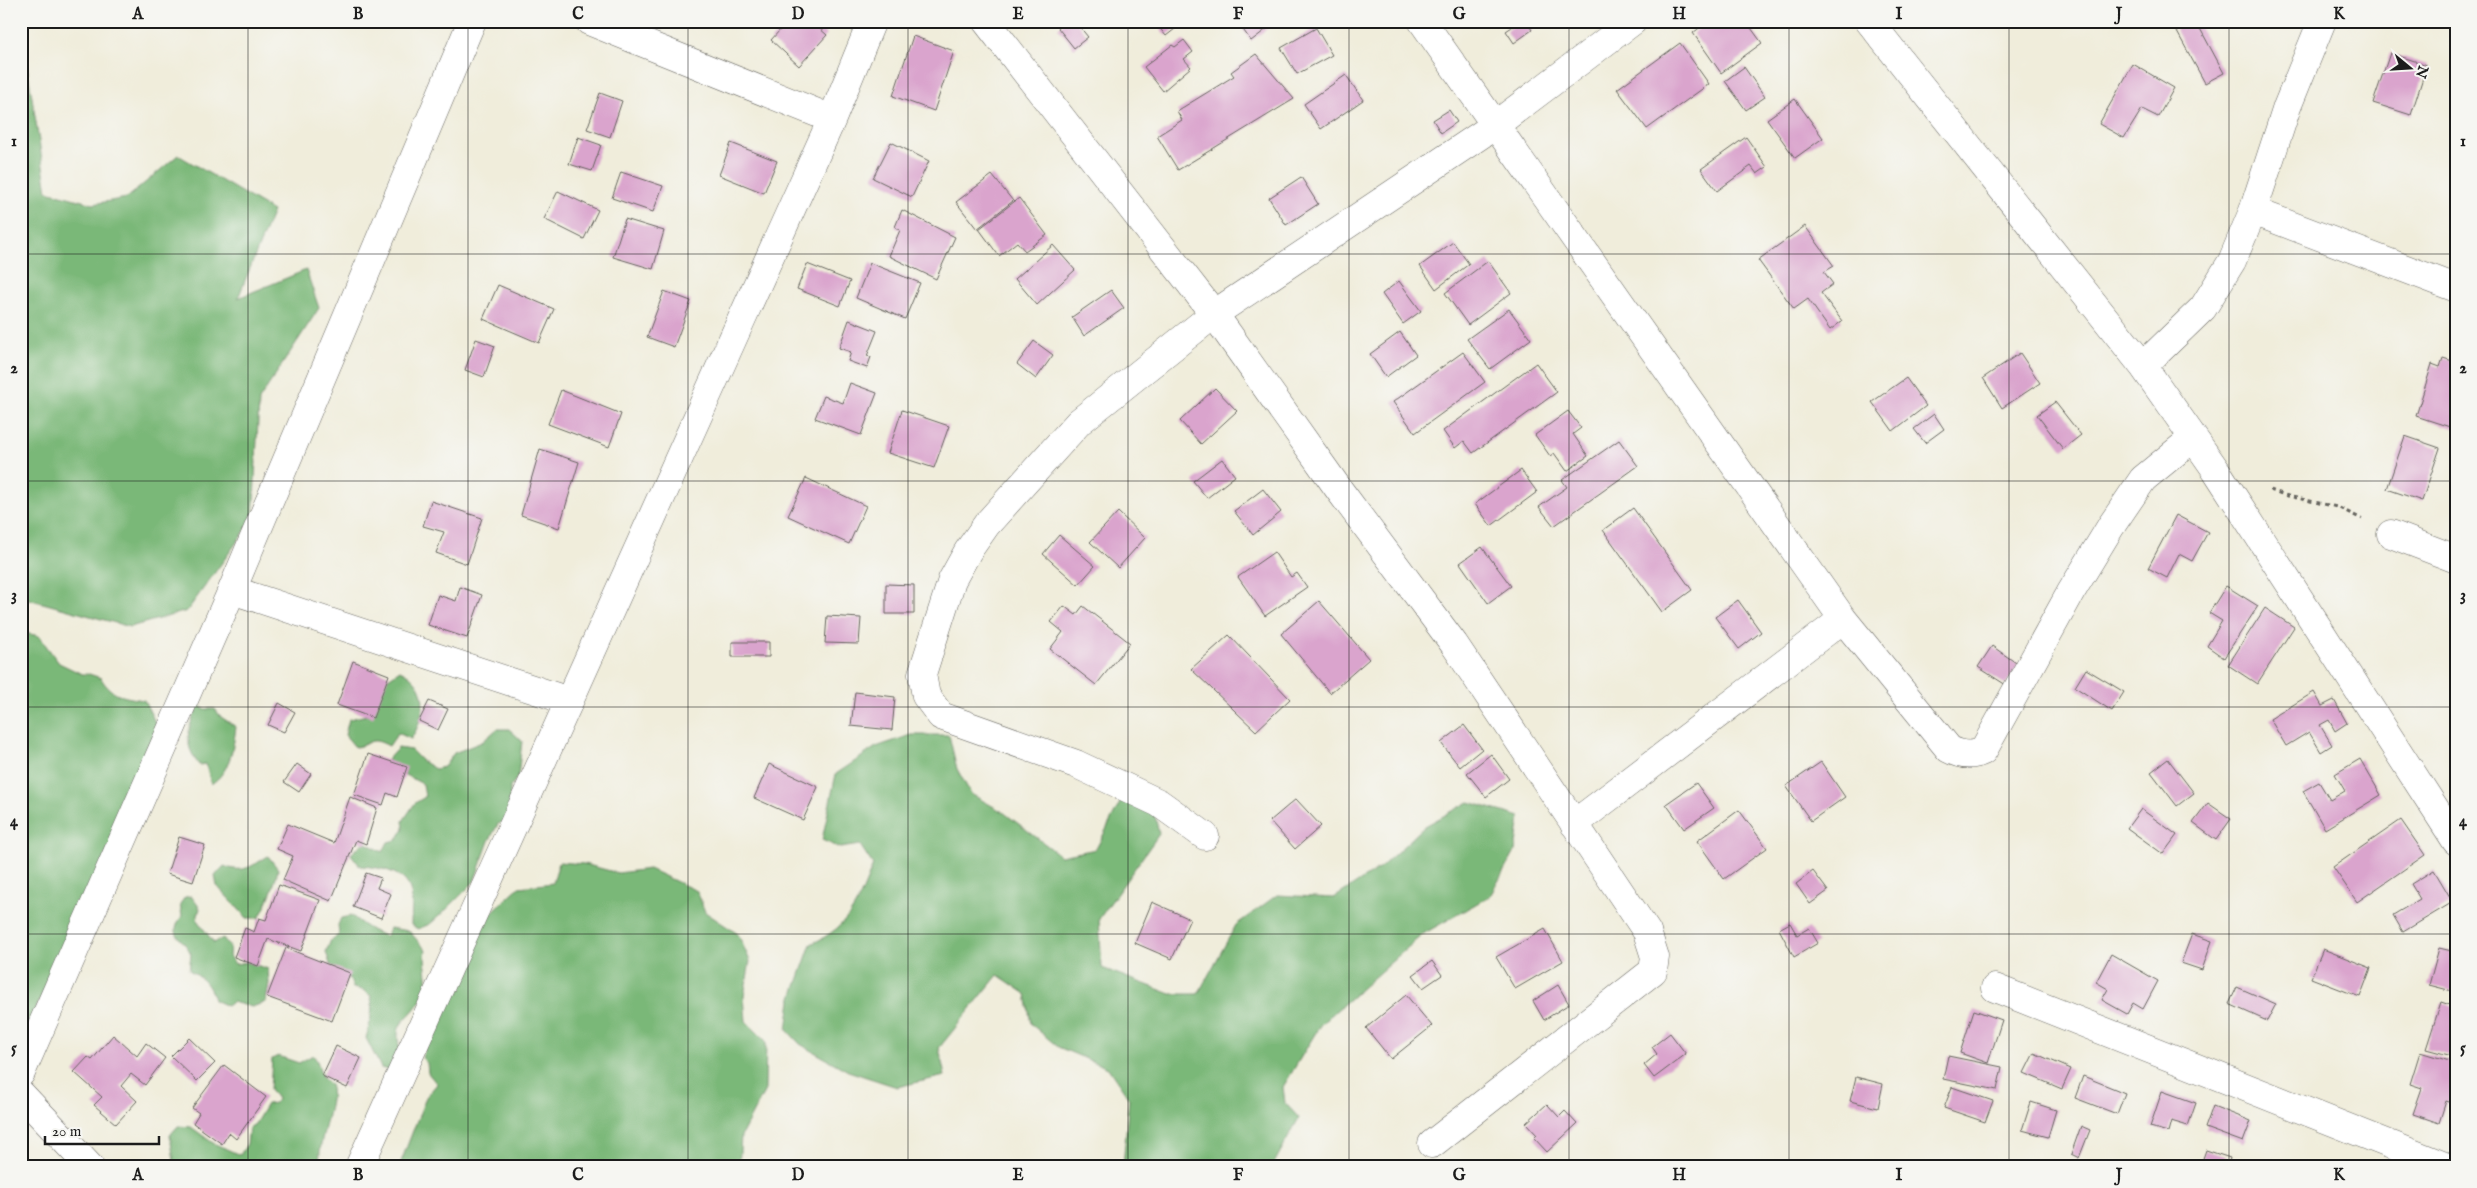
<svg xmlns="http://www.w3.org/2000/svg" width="2477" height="1188" viewBox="0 0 2477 1188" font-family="'IM FELL English',serif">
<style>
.forest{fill:#7ab878;stroke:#4b6a4a}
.building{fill:#daa4cd}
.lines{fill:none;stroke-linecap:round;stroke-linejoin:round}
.minor-casing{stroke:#66655f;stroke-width:29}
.path{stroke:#66655f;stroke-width:3;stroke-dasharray:4 4;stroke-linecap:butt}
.minor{stroke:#fff;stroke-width:28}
.grid{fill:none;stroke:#1c1c1c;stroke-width:1;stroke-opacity:0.55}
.neatline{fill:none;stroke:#1c1c1c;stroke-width:2}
.grid-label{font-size:16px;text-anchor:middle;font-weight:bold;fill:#1c1c1c}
</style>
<rect width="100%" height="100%" fill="#f6f6f2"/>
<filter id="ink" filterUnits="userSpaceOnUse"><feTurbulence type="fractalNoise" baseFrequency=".02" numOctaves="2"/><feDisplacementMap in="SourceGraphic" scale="10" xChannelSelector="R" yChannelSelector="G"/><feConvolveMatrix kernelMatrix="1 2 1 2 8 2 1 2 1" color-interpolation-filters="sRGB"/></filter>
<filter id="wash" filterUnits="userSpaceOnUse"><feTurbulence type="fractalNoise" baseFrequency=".0096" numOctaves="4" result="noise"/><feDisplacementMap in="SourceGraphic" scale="20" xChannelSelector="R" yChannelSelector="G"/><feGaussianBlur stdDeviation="1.12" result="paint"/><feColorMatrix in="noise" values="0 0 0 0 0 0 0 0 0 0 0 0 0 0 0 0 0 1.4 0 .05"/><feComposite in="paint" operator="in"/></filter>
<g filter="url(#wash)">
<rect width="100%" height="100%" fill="#f0eddb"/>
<path class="forest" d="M21 66H27L47 191 93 204 127 198 178 155 273 211 238 298 306 270 319 308 259 400 253 520 187 611 130 627 21 597Z
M21 632 39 636 59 663 82 674H89L101 678C111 696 124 697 144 700L161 734 21 1042Z
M400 670C430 684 427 714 411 739L398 733 389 746C368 735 372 745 355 747L345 735 349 719 367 715 381 683Z
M198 705 204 709H215L221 717 236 727C233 749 230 772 211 784L206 764 199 765C182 742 188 729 198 705Z
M497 729H509L522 741 518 777 510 787V819L498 824 489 841 474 882 446 910 430 924 418 929 411 925C411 915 413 902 411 893 407 871 378 867 360 866L351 854 364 842 383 852 388 842 397 840 404 828 403 821 415 803 425 797 423 784 405 775 387 760 398 748 411 750 422 761 435 769 444 767 454 753 482 742Z
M911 735H949L957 769 971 794 1003 812 1061 856 1096 849 1122 799 1154 811 1159 834 1099 919 1102 968 1171 994H1198L1236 925 1277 895 1334 898 1380 868 1425 826 1469 802 1520 817 1515 851 1490 896 1423 934 1321 1024 1283 1087 1285 1103 1299 1118 1272 1167H1123L1129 1099 1108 1068 1058 1047 1031 1024 1026 994 998 975 939 1048 945 1076 897 1087 848 1071 800 1044 787 1030 791 1000 811 944C851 926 858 903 873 865L860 845 840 848 822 840 836 774 876 747Z
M268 856 278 869C274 886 268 903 259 918H247L217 886 215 876 224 866C243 874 252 866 268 856Z
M559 862 584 864 618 873 649 869 697 891 705 912 738 934 750 961 744 996 746 1021 766 1041 765 1090 741 1136 739 1167H399L426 1097 437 1084 428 1073 427 1063 422 1058 436 1010 459 983V961L491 913 519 887 553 883Z
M191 896 200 908 197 920 214 943 223 938 230 947 229 956 235 964 247 962 268 969 269 983 266 1002 252 1007 232 1002 227 1006 214 1000C210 984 202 978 189 970L191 954C184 937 167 937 182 916L180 904 185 897Z
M352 916C363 925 372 932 386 936L390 928 409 931 426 950C423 963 429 975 427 988 427 992 424 995 422 998 407 1025 391 1018 401 1054L388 1070 381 1068 366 1038C370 1024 373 1011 371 996L363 990 353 988C350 976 344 973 332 970L326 952 331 940 339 935 338 925 341 918Z
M313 1055C320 1064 318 1067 322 1076 324 1080 328 1082 330 1085 337 1102 316 1141 320 1167H186L174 1161 170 1135 178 1126 191 1127 213 1143 240 1155 247 1144 249 1128 255 1124 267 1104 275 1103 277 1099 270 1089 272 1059 278 1056 299 1063Z"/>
<g id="blocks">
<path class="building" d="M788 21H811L827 35 799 66 771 40Z
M1066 21H1075L1088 37 1074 48 1058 28Z
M1154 21H1185L1166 36Z
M1237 21H1277L1251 41Z
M1521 21H1526L1532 30 1514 43 1506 31Z
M1708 21H1746L1762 43 1721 73 1693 33Z
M2171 21H2196L2224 73 2205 83Z
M1316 28 1332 55 1297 74 1281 48Z
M913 36 954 51 934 111 893 96Z
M1184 40 1193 52 1184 59 1191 67 1163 91 1144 67 1172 45 1175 47Z
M1680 43 1709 84 1647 129 1617 89Z
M2390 53 2427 65 2411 115 2373 103Z
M1256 54 1294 99 1178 170 1157 136 1182 120 1177 111 1234 76 1231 72Z
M2133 64 2174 88 2158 117 2142 109 2124 138 2099 124Z
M1744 67 1765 97 1746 110 1725 81Z
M1346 75 1363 100 1321 129 1304 104Z
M600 93 622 101 610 137 587 129Z
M1795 99 1823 138 1795 158 1767 119Z
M1449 110 1457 122 1441 133 1433 120Z
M578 137 601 145 592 171 569 164Z
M1746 137 1767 167 1757 174 1751 166 1717 191 1701 169Z
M891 142 929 161 912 197 873 178Z
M731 143 777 161 764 193 719 175Z
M621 172 663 186 653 212 612 198Z
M992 175 1013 201 977 229 956 202Z
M1301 177 1318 204 1286 225 1269 198Z
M558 191 598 210 584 239 544 219Z
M1019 198 1047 235 1025 251 1017 242 999 256 979 229Z
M902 210 955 237 936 279 889 256 900 230 895 227Z
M625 219 664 231 653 269 613 257Z
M1805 226 1834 266 1824 272 1833 284 1821 293 1842 321 1830 330 1808 299 1794 309 1758 260Z
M1453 242 1469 264 1436 289 1420 266Z
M1053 245 1075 270 1037 305 1015 279Z
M1488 261 1511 293 1468 325 1445 293Z
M870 263 920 283 905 319 856 298Z
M807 264 850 281 840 306 797 289Z
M1399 281 1421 311 1403 324 1382 294Z
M498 285 554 309 539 343 483 319Z
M1111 290 1124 308 1084 336 1072 317Z
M664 291 691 301 674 347 647 337Z
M1509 309 1531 339 1490 369 1467 339Z
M849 320 877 331 867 356 871 357 867 368 848 361 851 352 839 348Z
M1400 332 1416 355 1386 377 1370 354Z
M476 339 495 346 484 377 465 370Z
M1034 341 1053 355 1036 379 1017 364Z
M1463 352 1485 382 1415 433 1393 402Z
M2020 353 2040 383 2002 408 1983 378Z
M2443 358 2456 362V429L2416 416 2432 364 2440 367Z
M1536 363 1557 392 1473 453 1464 441 1455 448 1443 431Z
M1906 378 1926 406 1893 431 1872 402Z
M850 383 877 393 861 435 815 418 824 396 843 403Z
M1215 388 1237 411 1201 444 1180 421Z
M561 390 621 414 609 447 548 424Z
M2055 402 2081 435 2063 449 2037 415Z
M902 410 949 426 934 468 888 453Z
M1568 411 1581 428 1573 434 1588 456 1567 471 1554 453 1550 456 1535 435Z
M1934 414 1944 429 1925 443 1914 429Z
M2405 436 2440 448 2422 501 2387 489Z
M1619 440 1638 466 1554 526 1539 507 1567 487 1562 480Z
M540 449 579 462 559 528 521 515Z
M1222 459 1235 476 1207 498 1193 481Z
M1521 470 1537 492 1491 526 1475 504Z
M806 478 866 506 849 544 788 516Z
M1263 489 1281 512 1253 535 1234 511Z
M431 501 482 518 467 564 436 553 444 532 423 526Z
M1633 508 1692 590 1662 612 1603 530Z
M1118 512 1145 538 1118 568 1090 542Z
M2176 515 2208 532 2192 561 2179 554 2167 578 2148 568Z
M1059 535 1095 566 1078 585 1043 554Z
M1482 547 1511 586 1488 603 1460 563Z
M1274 552 1291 577 1297 573 1307 587 1265 616 1238 577Z
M886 584 914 585V614H886Z
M2226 586 2258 606 2224 658 2207 646 2222 621 2209 613Z
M460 587 482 595 467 638 428 625 438 595 456 601Z
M1738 600 1761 632 1739 649 1715 617Z
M1319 601 1369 659 1330 693 1281 634Z
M1064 606 1076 615 1083 606 1130 643 1096 685 1050 649 1063 632 1051 622Z
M2265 608 2294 627 2257 684 2228 665Z
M827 616 861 618 859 644 825 643Z
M1229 635 1290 699 1256 731 1191 669Z
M732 642H769V657H732Z
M1992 646 2019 665 2006 685 1978 667Z
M353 661 389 675 373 718 337 705Z
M2086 669 2124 692 2112 711 2075 687Z
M855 692 895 697 892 730 851 726Z
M2314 692 2322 706 2334 700 2347 723 2335 731 2329 720 2320 725 2332 745 2321 752 2309 732 2286 746 2270 719Z
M429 701 448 709 438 730 419 721Z
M279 703 295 712 284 732 268 725Z
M1464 725 1482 749 1460 767 1441 743Z
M368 754 407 767 397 797 387 793 383 805 354 795Z
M1491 754 1509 779 1486 797 1467 773Z
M2168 759 2194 793 2177 806 2151 772Z
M2360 759 2381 795 2325 829 2303 791 2319 782 2330 800 2345 791 2335 774Z
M1821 762 1845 797 1811 821 1786 786Z
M297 764 311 774 299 792 284 782Z
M769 764 818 787 803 820 754 798Z
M1696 783 1714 808 1684 829 1666 804Z
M350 797 377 808 366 844 356 840 331 901 283 880 293 856 277 849 288 824 334 843Z
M1296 799 1321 826 1295 849 1270 821Z
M2208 803 2231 819 2216 840 2193 823Z
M2141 809 2177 835 2163 854 2127 828Z
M1739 810 1767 848 1724 879 1697 841Z
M2401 820 2425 855 2357 902 2333 867Z
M179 837 205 845 193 882 167 874Z
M2434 870 2453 902 2403 932 2393 915 2420 899 2411 884Z
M1813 871 1828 891 1810 904 1796 884Z
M366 873 381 878 377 888 391 894 381 918 353 907Z
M279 885 320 900 301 951 268 939 258 966 234 957 245 928 254 932 259 918 266 920Z
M1152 902 1190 919 1172 959 1135 943Z
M1790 923 1797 935 1809 928 1818 943 1794 957 1779 929Z
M1545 929 1563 961 1515 989 1496 957Z
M2192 934 2212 941 2202 970 2181 963Z
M286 948 350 973 332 1021 267 997Z
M2439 948 2456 952V992L2429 985Z
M2323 949 2371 968 2360 997 2311 978Z
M2111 954 2158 981 2143 1009 2133 1003 2127 1014 2102 1000 2108 989 2096 982Z
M1432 961 1442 975 1423 988 1413 975Z
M1558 985 1569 1004 1544 1020 1533 1001Z
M2237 987 2276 1004 2267 1021 2229 1004Z
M1406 995 1432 1026 1391 1059 1366 1028Z
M2441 1002 2456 1007V1057L2426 1049Z
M1974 1010 2002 1020 1988 1063 1960 1053Z
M1670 1033 1686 1054 1654 1078 1644 1065 1657 1054 1652 1047Z
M113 1035 137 1056 146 1043 165 1058 145 1085 131 1074 121 1086 137 1101 116 1124 94 1105 102 1097 74 1072 88 1057 92 1060Z
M189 1038 215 1063 197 1081 171 1056Z
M336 1046 361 1058 347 1088 322 1076Z
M2420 1052 2456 1063V1104L2446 1101 2439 1123 2413 1114 2422 1088 2410 1084Z
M2034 1053 2071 1069 2062 1089 2024 1073Z
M1948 1056 2002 1067 1997 1090 1943 1079Z
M224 1065 266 1097 236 1139 229 1133 222 1144 193 1123 199 1113 192 1108Z
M2083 1076 2125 1093 2117 1114 2075 1098Z
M1856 1077 1883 1084 1878 1108 1850 1101Z
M1952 1087 1993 1101 1985 1122 1944 1108Z
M2162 1091 2196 1103 2188 1126 2171 1121 2168 1132 2150 1127Z
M2031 1102 2056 1110 2048 1137 2022 1130Z
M1547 1104 1559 1117 1565 1111 1577 1124 1547 1152 1534 1138 1537 1135 1526 1123Z
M2213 1106 2251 1121 2243 1142 2205 1128Z
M2081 1126 2090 1130 2079 1158 2071 1154Z
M2206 1150 2230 1158 2228 1167H2200Z"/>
</g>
</g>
<g filter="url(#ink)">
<use href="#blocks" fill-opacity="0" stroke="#66655f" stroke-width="1"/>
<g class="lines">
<defs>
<path id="minor" d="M589 21 832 119
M986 21 1214 314 1340 491 1454 644 1647 932 1655 957 1653 971 1432 1144
M1422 21 1843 619 1949 749C1960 755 1971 757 1983 751L2071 592 2111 526 2143 479 2193 438
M1869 21 2143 366 2216 470 2456 841
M2253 211 2456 288
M2143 366 2203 308 2232 261 2253 211 2287 107 2322 21
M2391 534 2456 559
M232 590 569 701
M1574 824 1843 619
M1205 836 1159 803 1076 764 941 716 926 696 922 674 952 580 968 551 987 524 1079 422 1214 314 1494 126 1633 21
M1995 988 2447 1167
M21 1073 232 590 472 21
M21 1094 90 1167
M359 1167 832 119 872 21"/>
</defs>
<use href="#minor" class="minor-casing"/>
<path class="path" d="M2270 490 2288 496 2337 507 2362 519"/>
<use href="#minor" class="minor"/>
</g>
</g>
<path class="grid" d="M248 21V1167M468 21V1167M688 21V1167M908 21V1167M1128 21V1167M1349 21V1167M1569 21V1167M1789 21V1167M2009 21V1167M2229 21V1167M21 254H2456M21 481H2456M21 707H2456M21 934H2456"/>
<rect width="2477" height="1188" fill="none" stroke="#f6f6f2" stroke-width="55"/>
<g transform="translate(2410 68) rotate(108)" stroke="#f6f6f2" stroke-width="4" paint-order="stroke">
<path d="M0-4L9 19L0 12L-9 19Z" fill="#1c1c1c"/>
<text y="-8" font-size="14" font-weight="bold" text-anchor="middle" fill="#1c1c1c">N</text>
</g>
<path d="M45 1136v8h114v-8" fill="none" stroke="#1c1c1c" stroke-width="2.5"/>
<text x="52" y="1136" font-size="15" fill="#1c1c1c" stroke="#f6f6f2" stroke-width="4" paint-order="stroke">20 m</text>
<rect x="28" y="28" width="2422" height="1132" class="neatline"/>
<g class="grid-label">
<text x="138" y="19">A</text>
<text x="358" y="19">B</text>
<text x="578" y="19">C</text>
<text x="798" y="19">D</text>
<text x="1018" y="19">E</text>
<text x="1238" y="19">F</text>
<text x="1459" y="19">G</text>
<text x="1679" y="19">H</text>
<text x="1899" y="19">I</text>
<text x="2119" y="19">J</text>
<text x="2339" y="19">K</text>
<text x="14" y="146">1</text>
<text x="2463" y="146">1</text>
<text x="14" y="373">2</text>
<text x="2463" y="373">2</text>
<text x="14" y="600">3</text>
<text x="2463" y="600">3</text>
<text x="14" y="826">4</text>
<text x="2463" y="826">4</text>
<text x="14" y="1053">5</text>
<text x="2463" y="1053">5</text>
<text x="138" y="1180">A</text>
<text x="358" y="1180">B</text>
<text x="578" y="1180">C</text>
<text x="798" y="1180">D</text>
<text x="1018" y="1180">E</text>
<text x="1238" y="1180">F</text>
<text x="1459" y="1180">G</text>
<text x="1679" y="1180">H</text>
<text x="1899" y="1180">I</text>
<text x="2119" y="1180">J</text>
<text x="2339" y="1180">K</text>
</g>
</svg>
